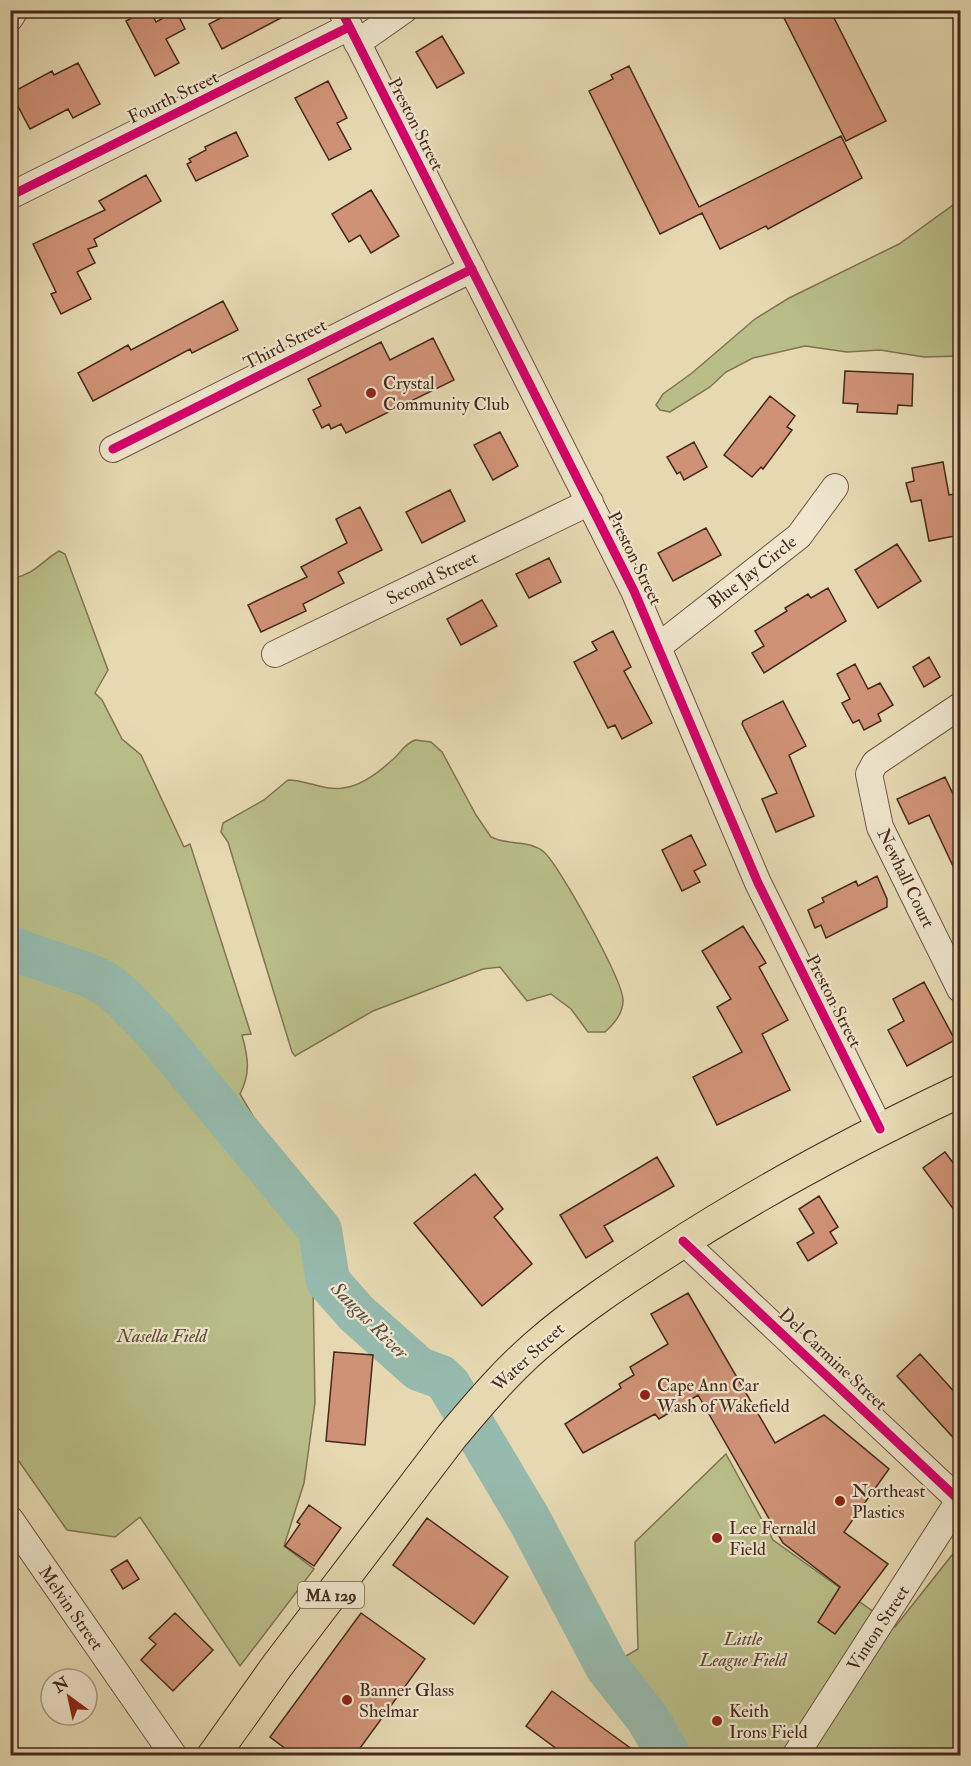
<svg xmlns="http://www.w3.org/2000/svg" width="971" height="1766" viewBox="0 0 971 1766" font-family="'IM FELL Double Pica',serif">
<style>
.green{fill:#b9be89;stroke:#807454;stroke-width:1.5}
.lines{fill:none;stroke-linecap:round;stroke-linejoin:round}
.river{stroke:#96baad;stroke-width:44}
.building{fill:#d09277;stroke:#46291e;stroke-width:1.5}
.minor-casing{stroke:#6e5543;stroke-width:28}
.major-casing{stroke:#46291e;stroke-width:34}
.minor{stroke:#efe6cd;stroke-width:26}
.major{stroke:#e6d9b2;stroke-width:32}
.cycleway-casing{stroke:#efe6cd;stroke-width:13}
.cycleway{stroke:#d6006c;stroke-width:9}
.poi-dot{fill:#8f2418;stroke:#efe6cd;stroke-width:2}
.labels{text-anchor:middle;stroke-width:4.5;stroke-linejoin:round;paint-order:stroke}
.shield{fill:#efe6cd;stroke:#796252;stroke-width:1.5}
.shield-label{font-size:16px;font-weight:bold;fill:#46291e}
.street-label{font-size:18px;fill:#46291e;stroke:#efe6cd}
.poi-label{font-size:18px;fill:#46291e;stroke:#efe6cd;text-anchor:start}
.park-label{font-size:18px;font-style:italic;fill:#5d4733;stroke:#efe6cd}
.water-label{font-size:20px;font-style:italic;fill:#5a4d42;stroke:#efe6cd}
</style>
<rect width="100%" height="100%" fill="#e6d9b2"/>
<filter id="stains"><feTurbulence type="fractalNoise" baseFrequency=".00333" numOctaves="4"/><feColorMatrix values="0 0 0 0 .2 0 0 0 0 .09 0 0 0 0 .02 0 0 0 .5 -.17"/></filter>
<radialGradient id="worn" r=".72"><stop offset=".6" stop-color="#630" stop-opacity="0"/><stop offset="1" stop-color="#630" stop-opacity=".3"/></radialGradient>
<path class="green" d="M960 200V356L924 357 880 350 847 352 805 346 753 358 726 372 710 387 670 412 660 410 656 405 663 394 692 373 755 319 789 298 899 244Z
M59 551 65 554 108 670 95 693 102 700 122 739 141 755 184 847 190 844 251 1034 242 1035C248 1057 251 1073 240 1094L259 1126V1137L302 1200 313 1283 315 1403 304 1483 284 1546 314 1569 240 1666 140 1517 115 1537 67 1530 11 1450V575L14 578C35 574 42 561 59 551Z
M415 740 431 742 442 752 476 815 491 837C508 846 528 839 544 852 559 865 624 982 623 1001 623 1014 614 1024 605 1032H588L571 1009 551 994 527 1001 500 967 483 969 373 1011 295 1056 292 1052 228 842 221 832 223 823 264 800 288 780C307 780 324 791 343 788 361 786 378 773 391 761 400 754 404 744 415 740Z
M726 1454 773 1540 895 1627 960 1545V1755H669L648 1719 607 1667 638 1649 635 1542Z"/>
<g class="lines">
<path class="river" d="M10 948 88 975 108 985 124 999 154 1030 320 1230 328 1281 356 1313 419 1369 441 1377 449 1385 530 1521 607 1667 648 1719 669 1756"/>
</g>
<path class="building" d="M146 10H150L156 22 176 11 185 29 166 39 179 63 155 76 126 21Z
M236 10H296L222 49 209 24Z
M780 10H830L886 121 846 141Z
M442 36 464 73 437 88 416 52Z
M78 63 100 104 73 118 68 109 30 129 11 93 52 71 54 75Z
M629 66 699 207 841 136 862 178 768 229 766 226 720 249 702 213 660 234 589 91 613 79 611 75Z
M328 81 347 118 337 123 351 149 329 160 295 98Z
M236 132 248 156 196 181 187 164 191 162 189 159 206 150 205 147Z
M146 175 161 201 94 239 97 246 88 249 95 263 77 272 91 299 61 314 51 294 56 292 33 244 105 210 99 201Z
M371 190 399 236 371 253 360 235 349 242 332 214Z
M223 301 238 330 192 353 190 349 93 401 78 373 128 345 131 350Z
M433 338 454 380 346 433 341 424 331 429 329 424 322 428 313 410 321 406 308 379 381 342 390 360Z
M845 371 913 374 912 406 898 405 897 414 857 412 858 404 843 403Z
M770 396 795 416 787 427 792 430 763 469 761 467 752 477 724 455Z
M500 432 518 466 493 480 474 445Z
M694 442 707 467 684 480 680 472 677 474 667 457Z
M943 462 949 495 960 493V535L929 541 921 500 911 502 906 483 914 481 912 468Z
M450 490 465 521 422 543 406 512Z
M360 507 382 550 338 572 344 583 303 604 306 611 261 632 248 605 307 577 301 567 347 543 336 519Z
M706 528 721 555 673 581 658 553Z
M897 544 921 581 878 608 855 570Z
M549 558 561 582 529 598 516 574Z
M828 588 846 621 764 673 752 653 764 646 755 631 787 611 785 608 808 594 811 598Z
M482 600 497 626 461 645 447 619Z
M613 631 631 667 624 671 652 723 622 739 615 725 608 728 574 662 597 650 592 642Z
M929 657 940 677 924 687 913 667Z
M855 664 868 689 880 683 893 705 878 714 881 721 864 730 859 720 853 723 842 703 850 699 837 674Z
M783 701 806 746 789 755 814 816 776 832 762 799 777 793 742 724 743 721Z
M945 777 960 809V881L929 815 909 824 897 799Z
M691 835 706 865 694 871 700 882 682 891 662 850Z
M877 876 887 899V907L826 938 821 925 815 928 808 910 824 902 822 898 856 881 858 886Z
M743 926 766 963 759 967 788 1020 762 1034 790 1090 717 1125 693 1077 742 1052 717 1007 731 999 702 951Z
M924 982 955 1040 907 1066 888 1030 904 1021 893 999Z
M945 1152 960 1172V1218L923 1168Z
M657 1157 674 1186 604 1226 613 1241 586 1258 560 1215Z
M475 1174 503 1209 494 1217 532 1264 482 1306 414 1223Z
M819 1196 838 1227 830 1232 837 1243 808 1261 797 1243 814 1233 799 1209Z
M688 1293 775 1443 824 1415 889 1469 844 1532 888 1564 835 1634 818 1622 840 1587 783 1543 698 1395 659 1419 655 1414 583 1453 565 1424 621 1388 619 1384 634 1375 630 1367 668 1344 651 1314Z
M334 1352 373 1355 365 1445 326 1441Z
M920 1354 960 1398V1445L897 1376Z
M309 1505 341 1528 314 1566 285 1546 300 1524 297 1522Z
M427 1518 508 1577 474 1624 393 1565Z
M127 1560 139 1579 123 1589 111 1570Z
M175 1613 213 1650 173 1691 141 1660 156 1644 149 1638Z
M361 1613 425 1659 355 1755H294L270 1737Z
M552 1691 640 1755H565L526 1726Z"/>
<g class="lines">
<defs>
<path id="minor" d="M341 10 634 591 758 883 880 1129
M10 18 15 10
M357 43 404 10
M10 196 349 27
M113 449 472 269
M659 646 799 536 835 487
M275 654 590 502
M960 706 875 763 869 774 880 827 960 989
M683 1241 960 1501
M10 1519 174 1756
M795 1756 960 1499"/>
<path id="major" d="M213 1756 277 1666 452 1436C478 1405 505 1373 536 1346 576 1311 620 1282 665 1253 760 1191 858 1139 960 1091"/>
</defs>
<use href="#minor" class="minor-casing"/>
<use href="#major" class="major-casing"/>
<use href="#minor" class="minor"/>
<use href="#major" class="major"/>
<defs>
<path id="cycleway" d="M341 10 634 591 758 883 880 1129
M10 196 349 27
M113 449 472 269
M683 1241 960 1501"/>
</defs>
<use href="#cycleway" class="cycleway-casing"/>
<use href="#cycleway" class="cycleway"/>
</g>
<g class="poi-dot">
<circle cx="371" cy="393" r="6"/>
<circle cx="645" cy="1395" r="6"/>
<circle cx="840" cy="1501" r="6"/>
<circle cx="717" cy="1538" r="6"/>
<circle cx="347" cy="1700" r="6"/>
<circle cx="717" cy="1721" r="6"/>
</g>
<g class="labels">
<rect class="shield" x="298" y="1582" width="66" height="26" rx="4.5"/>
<g class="shield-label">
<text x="331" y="1601">MA 129</text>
</g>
<g class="street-label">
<text transform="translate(173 97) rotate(-26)" y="6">Fourth Street</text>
<text transform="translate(416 124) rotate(63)" y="6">Preston Street</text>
<text transform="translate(285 344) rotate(-27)" y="6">Third Street</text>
<text transform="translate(635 558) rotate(64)" y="6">Preston Street</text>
<text transform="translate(752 572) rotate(-38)" y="6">Blue Jay Circle</text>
<text transform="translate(432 578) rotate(-26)" y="6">Second Street</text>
<text transform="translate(906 878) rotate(64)" y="6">Newhall Court</text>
<text transform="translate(834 1001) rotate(63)" y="6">Preston Street</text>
<text transform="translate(528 1357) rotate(-43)" y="6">Water Street</text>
<text transform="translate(833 1359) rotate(43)" y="6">Del Carmine Street</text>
<text transform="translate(71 1608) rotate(55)" y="6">Melvin Street</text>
<text transform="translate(878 1628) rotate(-57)" y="6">Vinton Street</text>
</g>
<g class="poi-label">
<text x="383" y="389">Crystal<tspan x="383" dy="21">Community Club</tspan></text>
<text x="657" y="1391">Cape Ann Car<tspan x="657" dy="21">Wash of Wakefield</tspan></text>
<text x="852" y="1497">Northeast<tspan x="852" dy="21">Plastics</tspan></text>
<text x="729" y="1534">Lee Fernald<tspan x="729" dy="21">Field</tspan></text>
<text x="359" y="1696">Banner Glass<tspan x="359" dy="21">Shelmar</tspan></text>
<text x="729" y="1717">Keith<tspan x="729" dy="21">Irons Field</tspan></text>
</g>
<g class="park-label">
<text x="162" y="1342">Nasella Field</text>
<text x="743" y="1645">Little<tspan x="743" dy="21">League Field</tspan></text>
</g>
<g class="water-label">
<text transform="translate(370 1320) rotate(45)" y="7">Saugus River</text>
</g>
</g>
<rect width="971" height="1766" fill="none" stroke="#e6d9b2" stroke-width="36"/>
<rect x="12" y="12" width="947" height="1742" fill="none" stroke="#46291e" stroke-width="3"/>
<rect x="18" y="18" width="935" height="1730" fill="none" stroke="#46291e" stroke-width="1.5"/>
<g transform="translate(69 1697) rotate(327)"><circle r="28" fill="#efe6cd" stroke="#ab9a87" stroke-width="1.5"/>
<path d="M0-4.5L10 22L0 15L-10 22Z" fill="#8f2418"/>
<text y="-9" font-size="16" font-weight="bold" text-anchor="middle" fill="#46291e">N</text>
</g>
<rect width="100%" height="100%" filter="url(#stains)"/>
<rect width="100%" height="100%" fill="url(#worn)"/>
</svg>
